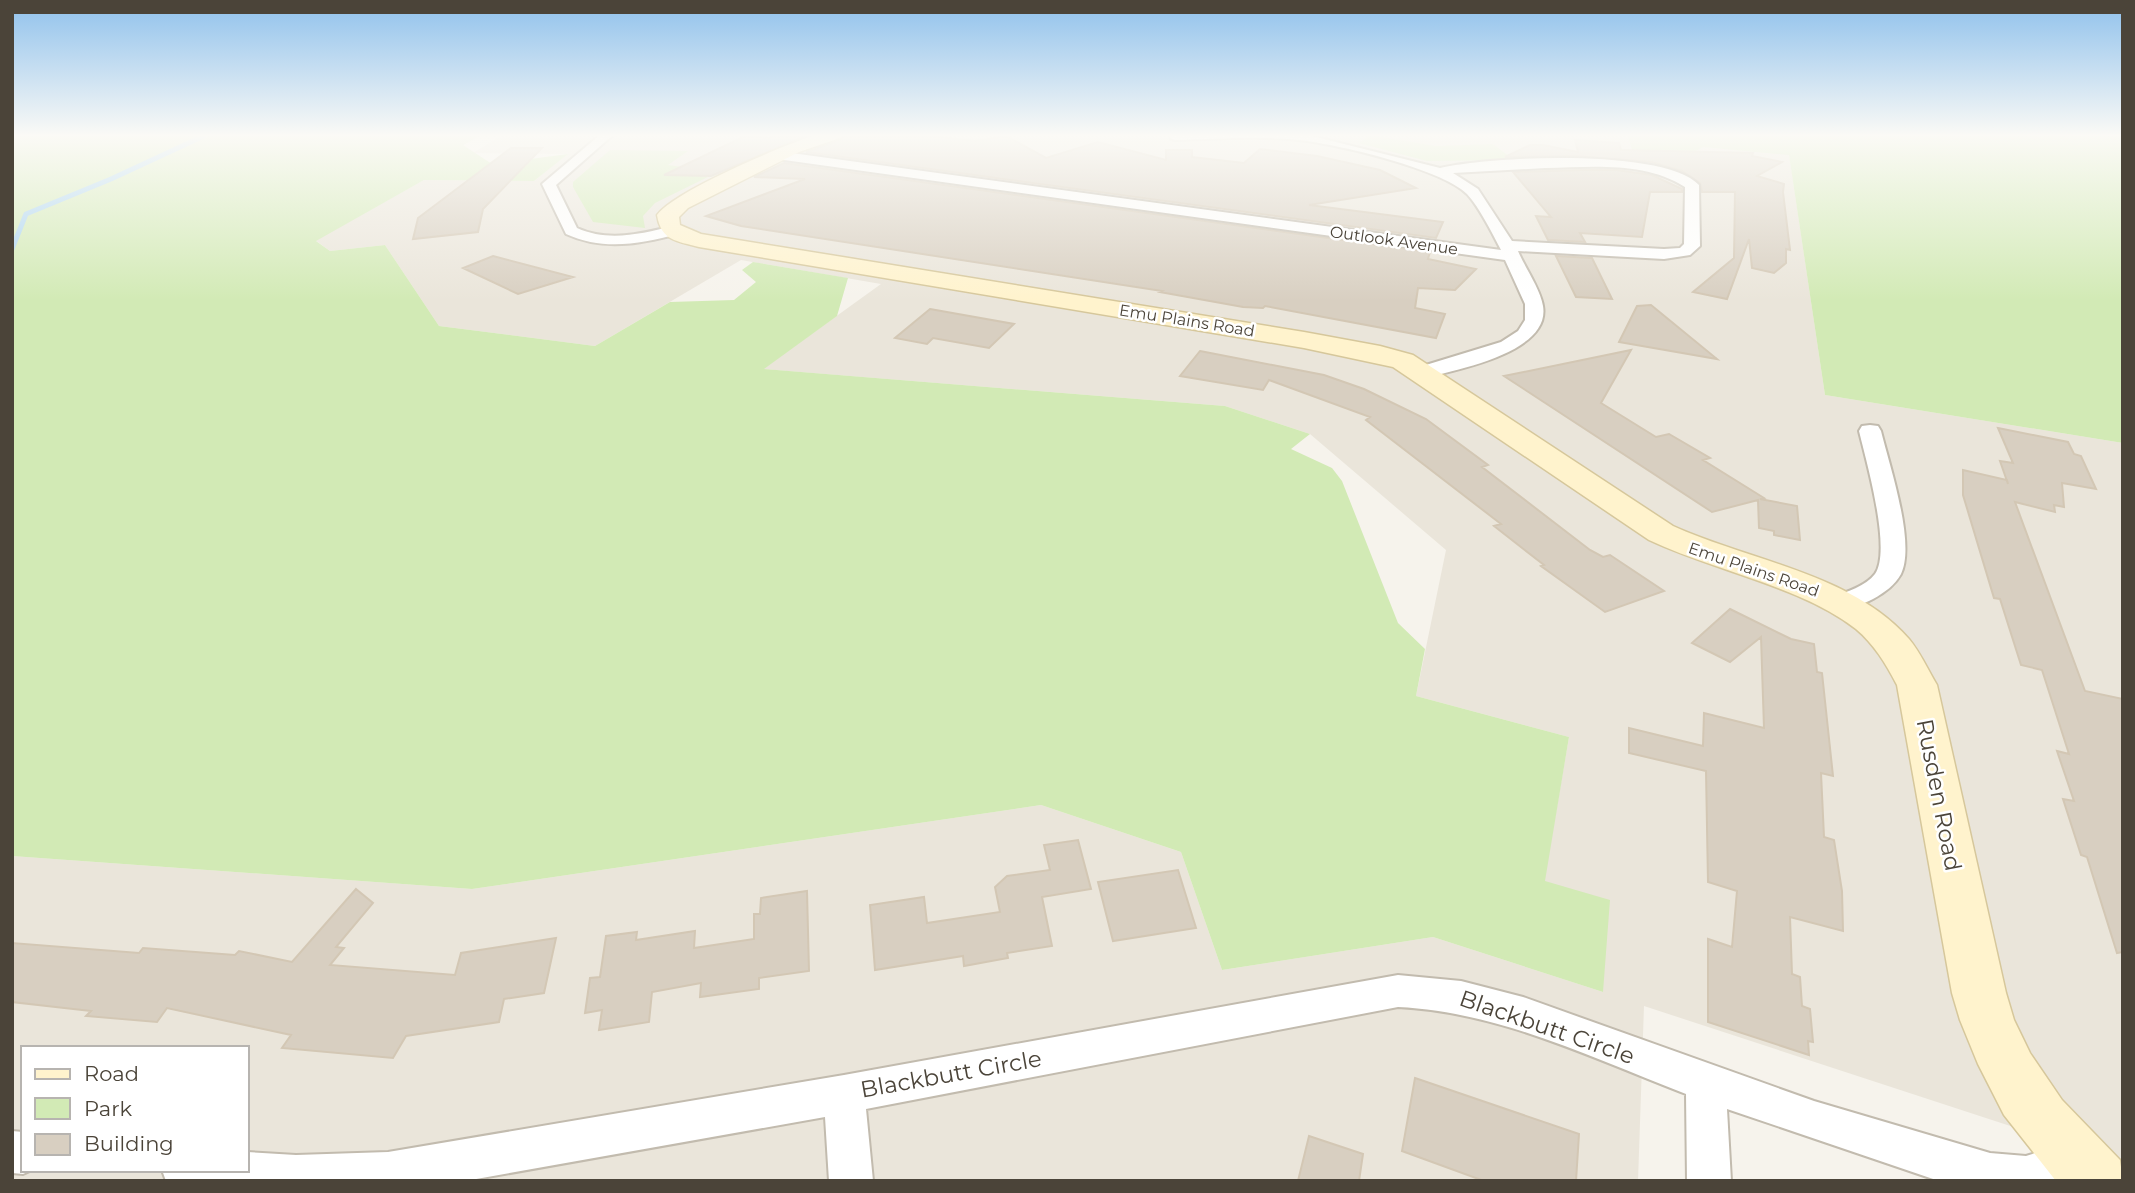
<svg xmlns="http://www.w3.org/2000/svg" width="2135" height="1193" viewBox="0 0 2135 1193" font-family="Montserrat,sans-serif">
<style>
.residential{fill:#eae5da;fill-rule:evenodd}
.green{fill:#d2eab5}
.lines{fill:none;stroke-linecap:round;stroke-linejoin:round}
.stream{stroke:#a9d4f2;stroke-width:5}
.building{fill:#d8cfc1;stroke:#d3c7b4;stroke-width:2}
.street-casing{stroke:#c2bbae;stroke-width:4}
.secondary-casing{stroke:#d6c79b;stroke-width:3}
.street{fill:#fff;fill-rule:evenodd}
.secondary{fill:#fff3cd;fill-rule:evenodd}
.labels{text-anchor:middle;stroke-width:5;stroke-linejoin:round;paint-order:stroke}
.far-street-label{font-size:16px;fill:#4b4439;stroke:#fff}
.near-street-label{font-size:23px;fill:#4b4439;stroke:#fff}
</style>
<rect width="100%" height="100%" fill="#f6f3ec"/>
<path class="residential" d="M504 134H1101L1113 136 1786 134 1825 395 2123 443V1163L1644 1006 1638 1181H12V856L472 889 1041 805 1181 852 1222 970 1433 937 1603 992 1544 881 1569 737 1416 696 1446 550 1310 434 1225 406 763 369 881 284 741 260 595 346 439 326 385 245 330 251 315 240 424 180 534 181 567 154 473 153ZM23 1048H247V1170H23Z"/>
<path class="green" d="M12 134H484L463 145 492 164 568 154 534 181 424 180 316 241 330 251 385 245 439 326 595 346 670 302 734 300 756 282 742 270 753 262 848 278 837 316 764 369 1225 406 1310 434 1291 449 1332 468 1342 481 1398 623 1425 649 1416 696 1569 737 1545 881 1610 900 1603 992 1433 937 1222 970 1181 852 1041 805 472 889 12 856Z
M1627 134H2123V443L1825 395 1789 155 1703 147 1694 152 1633 153Z
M1370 135 1436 146 1493 144 1514 160 1427 161 1359 143Z
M610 150 688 151 668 165 718 172 655 203 643 216 645 228 593 222 573 187V182Z"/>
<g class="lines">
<path class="stream" d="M12 249 26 214 111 179 208 134"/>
</g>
<path class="building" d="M778 134H811L711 176 664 175 745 136 769 138Z
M846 134H915L975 141 1006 136 1046 158 1098 142 1166 160V150H1192V157L1244 163 1260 149 1317 156 1380 170 1416 188 1309 205 1443 222 1436 238 806 152 841 140Z
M1575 140 1619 143 1621 150 1753 153 1752 156 1782 162 1757 176 1784 184 1783 192 1790 250 1786 249V263L1774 273 1752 268 1749 239 1727 299 1693 292 1734 258 1735 192H1702L1700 183 1682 171 1651 162 1575 156 1505 157 1530 145H1543L1578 152Z
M511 148H542L483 209 478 232 413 239 418 218Z
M784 163 1430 252 1428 259 1476 269 1455 290 1418 288 1415 308 1445 314 1436 338 1265 306 1263 308 1243 307 1160 292 1162 291 741 226 706 216 805 179 754 177Z
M1581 170H1617L1652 175 1682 189V192H1650L1642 237 1580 233 1585 242 1548 240 1536 216 1551 217 1513 172Z
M493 256 573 277 518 294 463 268Z
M1556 256 1592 258 1612 299 1576 297Z
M1651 305 1717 359 1619 342 1637 306Z
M930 309 1014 324 989 348 933 338 927 344 895 338Z
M1631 350 1601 403 1656 437 1669 434 1710 458 1703 460 1764 498 1760 499 1797 506 1800 540 1774 535V531L1759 528 1758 500 1712 512 1504 376Z
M1200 351 1324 375 1364 389 1426 419 1488 465 1482 467 1590 550 1603 557 1610 555 1664 591 1605 612 1541 566 1544 565 1494 526 1501 524 1366 420 1370 417 1269 380 1263 390 1180 376Z
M1998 428 2068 442 2074 454 2081 456 2096 489 2062 483 2064 507 2054 505 2055 512 2015 502 2085 691 2123 699V952L2117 953 2087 857 2081 855 2063 799 2074 801 2057 751 2069 754 2042 670 2021 665 2000 599 1994 598 1963 495V470L2007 480 2008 484 2000 461 2013 463Z
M1730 609 1791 639 1814 644 1817 672 1822 673 1833 776 1821 773 1824 837 1834 840 1842 891 1843 931 1790 917 1792 974 1800 977 1802 1006 1810 1009 1813 1042 1808 1041 1809 1055 1708 1022V939L1732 947 1737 891 1708 882 1706 771 1629 753V728L1703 746 1704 713 1764 728 1761 637 1730 662 1692 643Z
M1078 840 1091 889 1042 897 1052 946 1007 953 1008 958 964 966 963 956 875 970 870 905 924 897 927 923 1000 912 995 887 1007 876 1050 870 1044 845Z
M1178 870 1196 928 1113 941 1098 882Z
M356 889 373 903 336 947 344 948 330 965 455 975 461 953 556 938 544 993 504 999 499 1022 406 1036 393 1058 282 1048 291 1035 167 1008 157 1022 86 1016 91 1011 12 1002V943L139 953 143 948 235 955 239 951 292 962Z
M807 891 809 971 759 978V989L700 997 701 983 652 992 649 1022 599 1030 602 1010 585 1013 590 978 600 977 606 936 637 932 636 940 695 931 694 948 754 939V914H760L761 898Z
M1415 1078 1579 1134 1576 1181H1484L1402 1151Z
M1309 1136 1363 1154 1359 1181H1298Z"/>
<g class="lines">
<defs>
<path id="street" d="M601 134H614L556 185 577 228C608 242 641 234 673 226L678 228 681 231 678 234C640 244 603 251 566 234L542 184Z
M1170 134H1304L1440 168C1489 156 1665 148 1699 185L1700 246 1690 255 1664 259 1518 251C1525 268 1540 288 1543 306 1551 352 1457 370 1423 378L1413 372 1416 368 1501 342 1518 331 1525 320V304L1505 260 777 159 770 155 777 151 1501 250C1492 233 1480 208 1467 194 1441 168 1327 141 1288 139 1251 136 1212 139 1175 140L1171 139ZM1545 168C1591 167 1645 161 1685 187L1684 244 1680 248 1664 249 1512 241 1478 189 1453 173Z
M1870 425 1878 426 1881 431C1889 464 1916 543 1901 574 1895 585 1884 593 1873 599 1860 605 1847 612 1833 609L1829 603 1833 597C1846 592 1866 586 1875 574 1892 550 1866 460 1859 431L1862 426Z
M1398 975 1461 981 1523 997 1814 1101 1990 1153 2026 1156 2077 1140 2092 1146 2098 1161 2092 1176 2080 1181H1939L1727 1109 1731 1181H1687L1686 1094C1592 1058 1500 1012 1398 1007L866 1109 873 1181H829L825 1117 465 1181H166L162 1170H247V1152L296 1155 388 1152 844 1075Z
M12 1131 23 1132V1170H32L23 1174 12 1173Z"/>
<path id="secondary" d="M818 134H843L840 138 799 152 688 208 679 217 680 225 701 234 1304 332 1380 346 1413 355 1673 526C1750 561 1851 573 1909 639 1920 652 1928 670 1937 685L2006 993 2014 1020 2030 1053 2062 1100 2120 1160 2123 1181H2056L2004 1115 1978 1064 1960 1020 1952 993 1897 685C1886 664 1874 644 1856 629 1801 586 1714 571 1649 540L1393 367 1304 348 699 247C677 241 661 241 657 215 674 191 786 144 818 134Z"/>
</defs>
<use href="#street" class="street-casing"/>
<use href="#secondary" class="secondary-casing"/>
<use href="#street" class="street"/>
<use href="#secondary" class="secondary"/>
</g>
<linearGradient id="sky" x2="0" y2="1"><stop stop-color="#8fc1ec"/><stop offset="0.45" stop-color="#fbfaf6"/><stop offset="1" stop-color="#fbfaf6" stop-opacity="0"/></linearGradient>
<rect width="2135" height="301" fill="url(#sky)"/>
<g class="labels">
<g class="far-street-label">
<text transform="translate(1394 240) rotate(8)" y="6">Outlook Avenue</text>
<text transform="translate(1187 320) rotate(9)" y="6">Emu Plains Road</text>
<text transform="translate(1754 569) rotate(19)" y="6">Emu Plains Road</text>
</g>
<g class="near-street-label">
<text transform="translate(1939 795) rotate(79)" y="8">Rusden Road</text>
<text transform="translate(1547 1027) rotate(19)" y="8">Blackbutt Circle</text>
<text transform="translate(951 1074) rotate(-10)" y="8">Blackbutt Circle</text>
</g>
</g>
<rect width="2135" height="1193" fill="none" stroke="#4b4439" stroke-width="28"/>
<rect x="21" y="1046" width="228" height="126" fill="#ffffff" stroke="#b7b4b0" stroke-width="2"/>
<rect x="35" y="1069" width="35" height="10" fill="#fff3cd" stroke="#b7b4b0" stroke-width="2"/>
<text x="84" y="1081" font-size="21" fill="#4b4439">Road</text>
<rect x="35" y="1098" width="35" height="21" fill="#d2eab5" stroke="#b7b4b0" stroke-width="2"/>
<text x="84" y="1116" font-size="21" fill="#4b4439">Park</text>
<rect x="35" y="1134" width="35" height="21" fill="#d8cfc1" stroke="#b7b4b0" stroke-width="2"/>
<text x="84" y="1151" font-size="21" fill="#4b4439">Building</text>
</svg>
